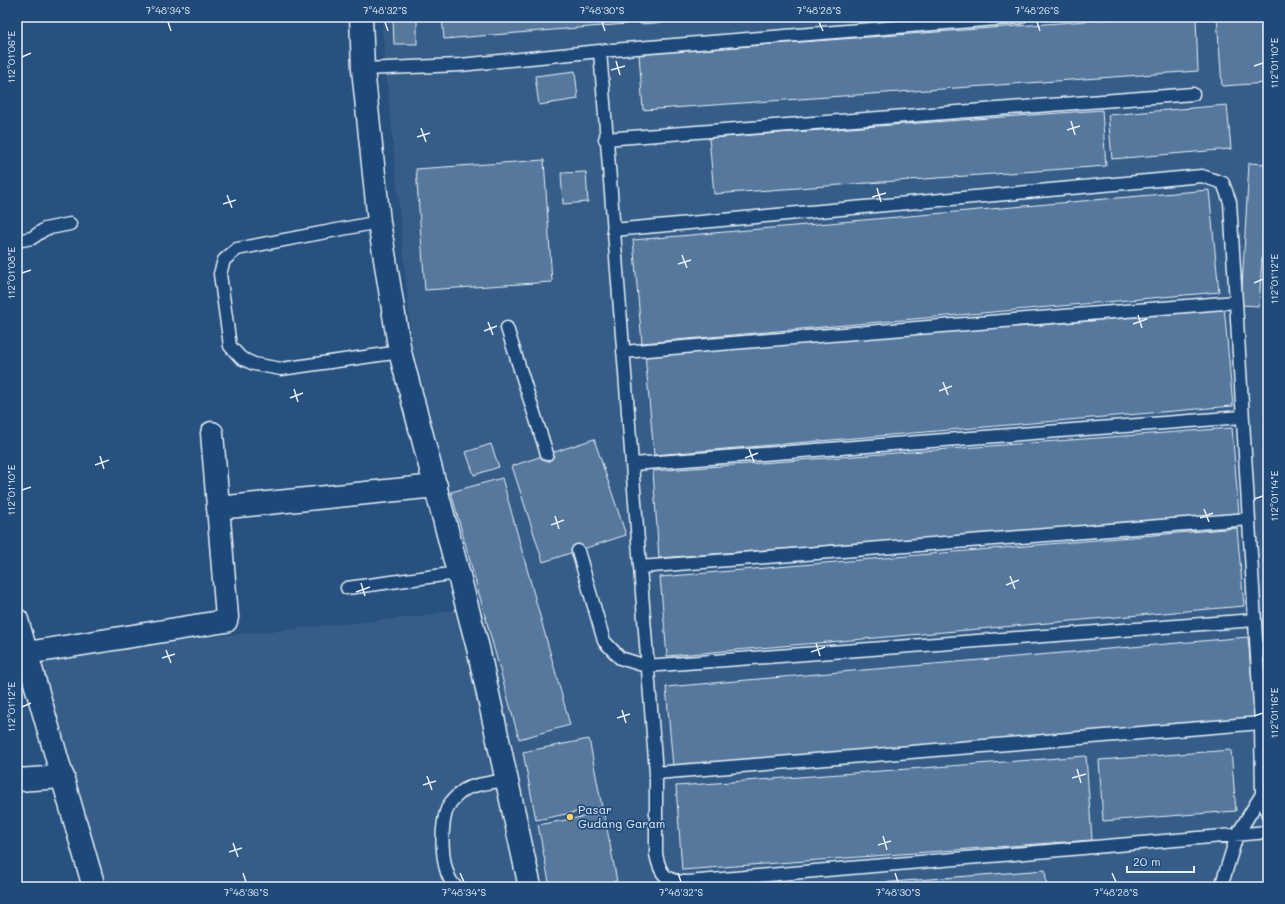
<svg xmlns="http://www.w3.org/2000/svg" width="1285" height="904" viewBox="0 0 1285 904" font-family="Mali,sans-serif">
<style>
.built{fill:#355d88}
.building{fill:#57789d;stroke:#e8f1f8}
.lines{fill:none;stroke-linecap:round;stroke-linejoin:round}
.service-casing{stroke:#e8f1f8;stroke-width:15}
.minor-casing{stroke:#e8f1f8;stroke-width:25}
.tertiary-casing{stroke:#e8f1f8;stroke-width:25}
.service{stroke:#1f4a7a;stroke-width:12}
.minor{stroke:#1f4a7a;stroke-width:22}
.tertiary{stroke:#1f4a7a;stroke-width:22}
.ticks{fill:none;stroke:#e8f1f8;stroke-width:1.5}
.poi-dot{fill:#ffd166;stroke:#1f4a7a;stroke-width:1.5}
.labels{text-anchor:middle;stroke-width:3.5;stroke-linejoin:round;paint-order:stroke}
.poi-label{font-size:12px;fill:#e8f1f8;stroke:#1f4a7a;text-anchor:start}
.neatline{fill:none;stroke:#e8f1f8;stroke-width:1.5}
.ticks-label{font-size:10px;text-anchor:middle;fill:#e8f1f8}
</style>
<rect width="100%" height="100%" fill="#27517f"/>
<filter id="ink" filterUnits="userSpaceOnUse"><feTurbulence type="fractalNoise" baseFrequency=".025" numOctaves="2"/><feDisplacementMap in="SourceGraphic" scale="8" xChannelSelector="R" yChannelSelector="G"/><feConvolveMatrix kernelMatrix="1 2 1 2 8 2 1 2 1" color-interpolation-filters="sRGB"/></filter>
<g filter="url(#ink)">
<path class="built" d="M381 17H1268V311L1261 455H1268V887H99L31 659 220 636 422 616 477 605 412 345Z"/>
<path class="building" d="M417 17V44H394L393 18Z
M442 17H625L626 24 444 39Z
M640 17H745L640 24Z
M1140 17H1196L1198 71 643 110 639 54Z
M1217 17H1263H1261L1266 83 1222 86Z
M575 71 578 99 539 105 535 76Z
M1227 105 1231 149 1112 159 1108 115Z
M1102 110 1106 166 714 194 709 138Z
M544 160 552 282 425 290 416 169Z
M1249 163 1268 164 1259 306 1241 305Z
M586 172 588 202 563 204 561 173Z
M1209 190 1219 292 642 343 633 240Z
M1224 306 1233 406 654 455 645 354Z
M1232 428 1239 515 659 558 653 471Z
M594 439 626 535 543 562 512 466Z
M491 444 499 467 474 475 466 452Z
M502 478 570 725 519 739 451 492Z
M1237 528 1244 606 667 656 660 577Z
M1248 637 1255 718 673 767 666 687Z
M589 739 602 807 536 820 523 752Z
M1231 750 1236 811 1103 821 1099 760Z
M1086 756 1092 840 682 870 676 786Z
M604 813 617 881 585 887H550L538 825Z
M1045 870 1047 887H828Z"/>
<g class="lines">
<defs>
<path id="service" d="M600 51 656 773V854C660 875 666 882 688 882L1268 832
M363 69 460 65 600 51 1021 17
M605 139 1193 94
M379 222 237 249 224 260 220 274 230 346 241 358 254 364 281 369 400 352
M613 230 1202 176 1223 183 1230 202 1261 723 1262 794 1268 815
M17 241 32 238 45 229 70 224
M507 328 547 454
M623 352 1236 302
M633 464 1242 417
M578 551 604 641 620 658 646 666 1255 620
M640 567 1249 519
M347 588 458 573
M656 773 1261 723
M456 887C440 874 439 822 449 805 452 800 460 793 464 790 473 784 495 782 506 780
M1221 887 1237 835 1262 794"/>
<path id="minor" d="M218 508 436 486
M17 620 94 887
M27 653 226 621 227 617 212 433
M17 780 63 777"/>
<path id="tertiary" d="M361 17 363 69 379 222 400 352 478 648 530 887"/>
</defs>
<use href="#service" class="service-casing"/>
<use href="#minor" class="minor-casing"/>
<use href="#tertiary" class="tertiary-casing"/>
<use href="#service" class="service"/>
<use href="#minor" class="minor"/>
<use href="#tertiary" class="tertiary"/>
</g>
</g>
<path class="ticks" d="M168 22 171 31M385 22 388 31M602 22 605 31M819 22 823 31M1037 22 1040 31M22 57 31 53M616 61 620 75M1254 66 1263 63M611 70 625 66M1071 121 1075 135M421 128 426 142M1067 130 1080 126M417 137 430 133M877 188 881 202M227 195 232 208M872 197 886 193M223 204 236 200M682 255 687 268M678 264 691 260M22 273 31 270M1254 283 1263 279M1138 315 1142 328M488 322 493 335M1133 324 1147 319M484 331 497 326M943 382 948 395M294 389 298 402M939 391 952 386M290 398 303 393M749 449 754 462M100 456 104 469M745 458 758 453M95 465 109 460M22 490 31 487M1254 499 1263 496M1204 509 1209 522M555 516 559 529M1200 518 1213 513M551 525 564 520M1010 576 1015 589M361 583 365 596M1006 585 1019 580M356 592 370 587M816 643 820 656M166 650 171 663M811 652 825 647M162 658 175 654M22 707 31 703M622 710 626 723M1254 716 1263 713M617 718 630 714M1077 769 1081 783M427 776 432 790M1072 778 1086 774M423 785 436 781M883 836 887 850M233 843 238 857M878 845 891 841M229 852 242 848M243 873 246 882M460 873 464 882M678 873 681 882M895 873 898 882M1112 873 1116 882"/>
<circle class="poi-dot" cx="570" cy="817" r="4"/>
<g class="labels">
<g class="poi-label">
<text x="578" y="814">Pasar<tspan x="578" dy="14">Gudang Garam</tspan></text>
</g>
</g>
<rect width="1285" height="904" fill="none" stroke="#1f4a7a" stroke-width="44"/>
<path d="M1127 866v6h67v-6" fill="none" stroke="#e8f1f8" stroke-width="2"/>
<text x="1133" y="866" font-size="12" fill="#e8f1f8" stroke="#1f4a7a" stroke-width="3" paint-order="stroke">20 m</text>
<rect x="22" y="22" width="1241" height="860" class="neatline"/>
<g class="ticks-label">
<text x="168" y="14">7°48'34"S</text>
<text x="385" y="14">7°48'32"S</text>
<text x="602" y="14">7°48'30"S</text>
<text x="819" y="14">7°48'28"S</text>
<text x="1037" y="14">7°48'26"S</text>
<text transform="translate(11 57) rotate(-90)" y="4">112°01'06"E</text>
<text transform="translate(1274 63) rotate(-90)" y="4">112°01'10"E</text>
<text transform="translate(11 273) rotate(-90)" y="4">112°01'08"E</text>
<text transform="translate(1274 279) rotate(-90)" y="4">112°01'12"E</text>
<text transform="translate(11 490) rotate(-90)" y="4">112°01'10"E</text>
<text transform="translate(1274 496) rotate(-90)" y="4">112°01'14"E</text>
<text transform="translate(11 707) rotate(-90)" y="4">112°01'12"E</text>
<text transform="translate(1274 713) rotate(-90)" y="4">112°01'16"E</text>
<text x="246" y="896">7°48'36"S</text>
<text x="464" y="896">7°48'34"S</text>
<text x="681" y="896">7°48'32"S</text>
<text x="898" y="896">7°48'30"S</text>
<text x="1116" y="896">7°48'28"S</text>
</g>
</svg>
